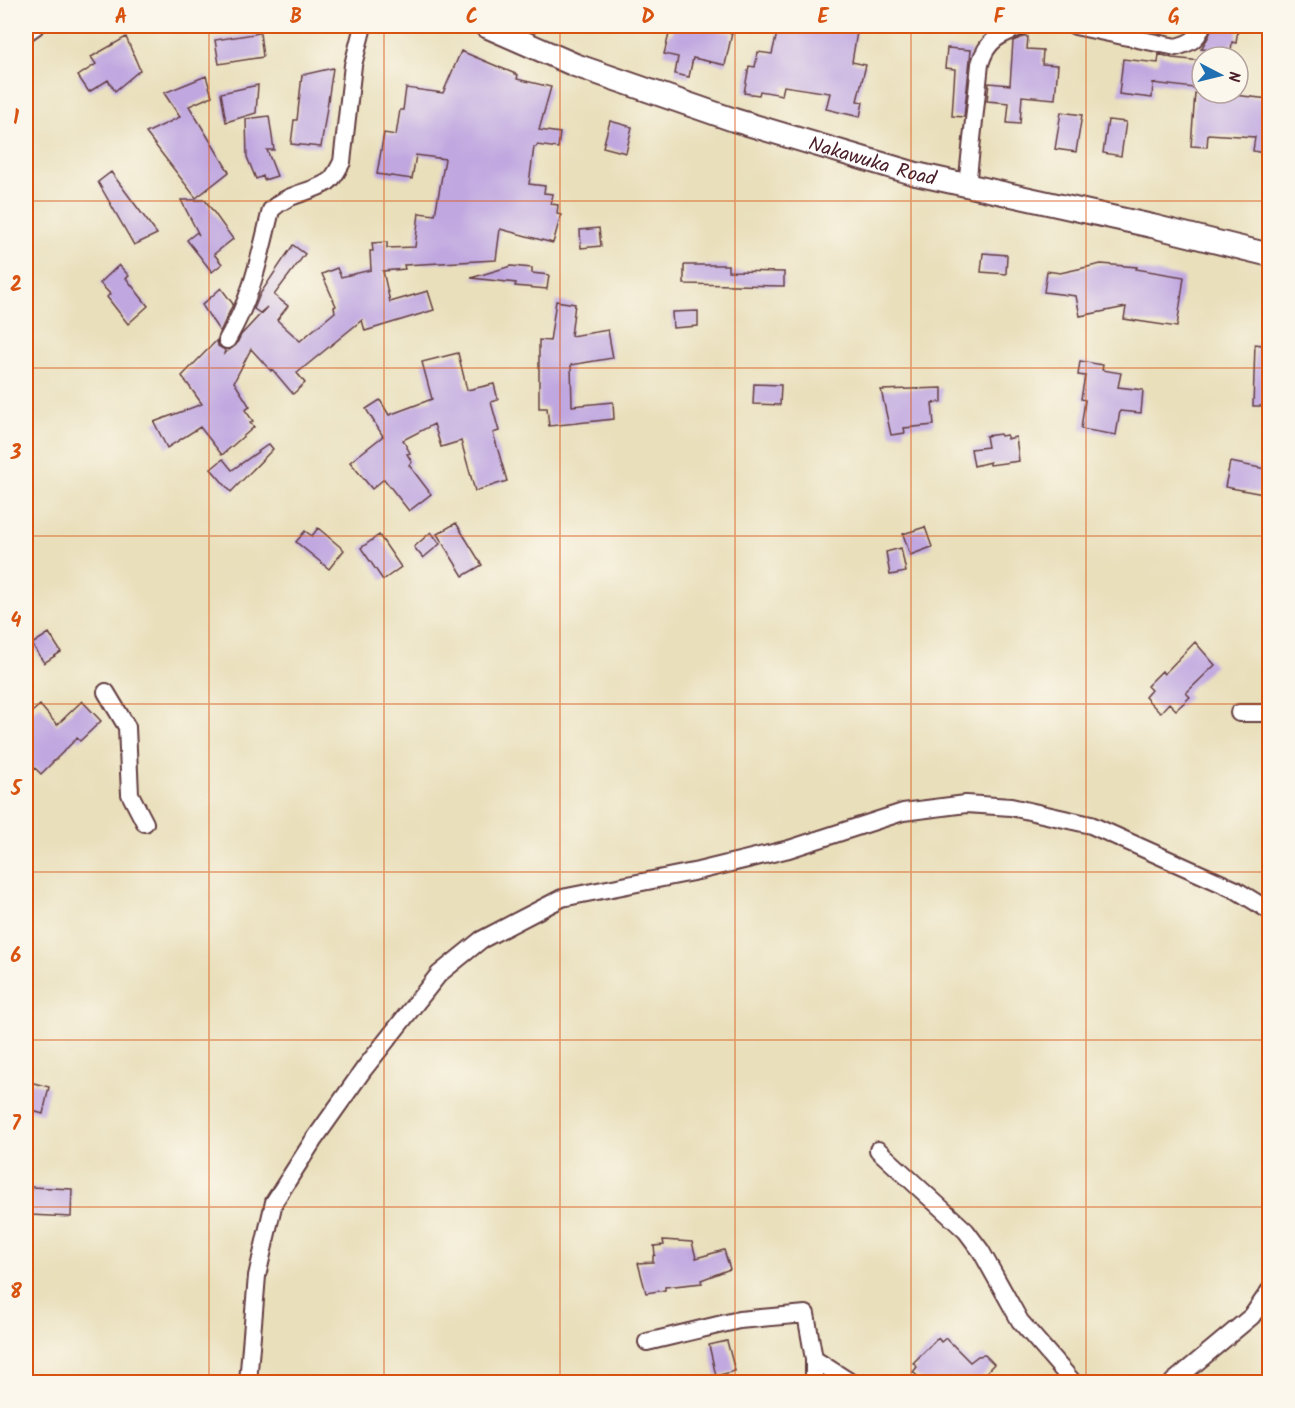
<svg xmlns="http://www.w3.org/2000/svg" width="1295" height="1408" viewBox="0 0 1295 1408" font-family="Kalam,sans-serif">
<style>
.building{fill:#c0a7e0}
.lines{fill:none;stroke-linecap:round;stroke-linejoin:round}
.street-casing{stroke:#623c41;stroke-width:20}
.secondary-casing{stroke:#623c41;stroke-width:26}
.street{stroke:#fff;stroke-width:16}
.secondary{stroke:#fff;stroke-width:22}
.grid{fill:none;stroke:#d8530f;stroke-width:1.5;stroke-opacity:0.55}
.labels{text-anchor:middle;stroke-width:5;stroke-linejoin:round;paint-order:stroke}
.street-label{font-size:20px;fill:#4a1f2b;stroke:#fbf7ec}
.neatline{fill:none;stroke:#d8530f;stroke-width:2}
.grid-label{font-size:20px;text-anchor:middle;font-weight:bold;fill:#d8530f}
</style>
<rect width="100%" height="100%" fill="#fbf7ec"/>
<filter id="ink" filterUnits="userSpaceOnUse"><feTurbulence type="fractalNoise" baseFrequency=".0167" numOctaves="2"/><feDisplacementMap in="SourceGraphic" scale="12" xChannelSelector="R" yChannelSelector="G"/><feConvolveMatrix kernelMatrix="1 2 1 2 8 2 1 2 1" color-interpolation-filters="sRGB"/></filter>
<filter id="wash" filterUnits="userSpaceOnUse"><feTurbulence type="fractalNoise" baseFrequency=".008" numOctaves="4" result="noise"/><feDisplacementMap in="SourceGraphic" scale="24" xChannelSelector="R" yChannelSelector="G"/><feGaussianBlur stdDeviation="1.35" result="paint"/><feColorMatrix in="noise" values="0 0 0 0 0 0 0 0 0 0 0 0 0 0 0 0 0 1.4 0 .05"/><feComposite in="paint" operator="in"/></filter>
<g filter="url(#wash)">
<rect width="100%" height="100%" fill="#e9dfbb"/>
<g id="blocks">
<path class="building" d="M674 26H697L732 33 725 65 693 58 689 77 675 74 678 57 664 54 669 34H672Z
M800 26 843 33 844 26H858L852 62 866 65 857 101 863 102 860 117 826 109 830 93 784 86 782 95 760 91 759 95 744 93 749 66 755 67 758 52 772 54 778 29 799 34Z
M1212 26H1229L1238 28 1236 43 1232 42 1231 52 1201 49 1209 36Z
M260 33 263 57 219 64 215 40Z
M126 37 140 70 115 91 108 80 89 92 78 76 96 64 91 57Z
M1023 37H1028L1027 49 1043 50 1042 64 1058 65 1055 99 1022 96 1020 124 1007 123 1009 103 987 101 989 83 1010 85 1013 41Z
M947 48 971 50 964 117 952 116 955 69 945 68Z
M461 51 518 75 517 79 551 87 539 130 560 133 558 148 537 145 536 147H534L529 184 545 186 544 193 553 194 551 204 558 205 557 214 561 215 553 243 500 229 496 260 404 265 405 269 383 271 390 302 428 291 434 310 365 331 362 320 297 373 305 383 293 394 272 369 271 371 251 349 234 382 250 407 245 410 253 421 250 423 254 427 222 455 200 427 167 448 154 422 202 404 182 376 217 340 218 346 225 350 224 354 236 345 241 335 267 307 260 313 254 309 260 294 293 245 305 254 274 295 288 306 277 320 300 341 335 312 334 307 336 306 322 274 337 268 341 277 371 270 370 251H373L372 243 387 242V248L415 247 419 213 435 215 445 159 416 155 412 179 377 174 384 133 396 135 400 110H403L406 88 443 93Z
M1159 54 1172 58 1202 61V89L1153 83 1152 98 1119 94 1123 59 1158 63Z
M333 68 321 147 291 144 294 120H297L302 75Z
M206 76 212 96 189 106 229 172 196 198 146 133 180 117 164 93Z
M258 85 256 113 226 122 221 93Z
M1195 93H1216L1269 99V154L1253 151 1255 137 1208 134 1207 147 1191 146Z
M1061 112 1082 115 1076 152 1055 149Z
M269 116 274 150H267L277 176 264 180 263 176 256 179 247 157 246 119Z
M1108 120 1126 122 1121 156 1103 153Z
M610 121 632 127 626 153 603 147Z
M111 172 157 234 134 245 98 182Z
M181 200H205L233 239 214 254 222 264 212 272 187 240 197 232 199 235Z
M599 228 601 246 581 248 580 230Z
M983 253 1007 255 1006 274 981 272Z
M1101 264 1137 267 1136 269 1184 277 1177 327 1124 319 1126 307 1080 316 1076 296 1044 292 1047 271 1060 273Z
M119 265 129 276 126 278 148 306 128 324 107 297 110 294 100 283Z
M684 265H728V271L784 272V286L684 284Z
M511 266 532 268V273L549 275 547 289 515 286 516 283 471 278Z
M221 288 233 304 220 332 202 305Z
M556 301 575 304 571 336 608 330 613 358 571 365 572 406 613 402 614 419 549 426 547 408H539V340L550 341Z
M698 311V326L673 328 672 312Z
M1255 344 1269 346V406H1253Z
M458 353 467 390 494 384 498 400 491 402 499 431 493 433 507 481 475 491 461 441 441 447 434 424 403 440 410 453 407 454 412 462 409 465 431 494 409 511 384 479 372 489 350 462 383 436 366 409 380 400 389 415 432 399 422 362Z
M1080 361 1103 365 1102 370 1121 373 1118 387 1143 390 1141 413 1120 411 1116 435 1081 429 1085 400 1081 399 1085 376 1078 375Z
M754 384 781 385 780 405 753 404Z
M942 388V402L932 403 934 425 904 428 905 433 891 435 881 390Z
M1000 434 1001 436 1007 435V439L1016 437 1019 461 990 465V462L974 466 971 449 988 447 986 436Z
M269 444 273 449 231 492 211 469 223 459 232 470Z
M1230 462 1266 469 1265 476 1269 477V495L1225 487Z
M456 523 482 565 463 576 437 534Z
M925 527 932 547 910 555 903 534Z
M318 528 344 550 329 569 296 542 305 531 312 536Z
M431 532 440 544 423 558 414 547Z
M379 535 401 567 383 580 361 548Z
M901 548 906 572 890 575 886 552Z
M49 633 61 652 44 663 32 644Z
M1195 642 1215 665 1186 693 1190 697 1176 710 1169 703 1160 713 1145 697 1151 690 1147 686 1162 671 1164 674Z
M82 701 101 721 80 741 77 738 41 774 35 768 26 778V717L40 705 57 725Z
M26 1081 49 1087 43 1114 26 1109Z
M31 1187 72 1189 71 1217 30 1215Z
M663 1240 692 1242 696 1258 724 1250 730 1269 701 1280 702 1283 665 1287V1290L646 1293 638 1263 653 1262V1256L655 1255 654 1246 664 1245Z
M938 1338 941 1342 946 1338 970 1362 978 1356 985 1355 994 1364 976 1383H925L913 1372 917 1367 913 1363Z
M727 1341 735 1371 716 1376 709 1345Z"/>
</g>
</g>
<g filter="url(#ink)">
<use href="#blocks" fill-opacity="0" stroke="#623c41" stroke-width="1.5"/>
<g class="lines">
<defs>
<path id="street" d="M1075 26 1176 47C1190 43 1197 40 1202 26
M26 33 36 26
M967 186 980 64C987 39 1001 34 1023 26
M227 340C253 295 259 259 271 210 290 192 308 194 328 182 335 177 338 169 342 162L353 65 363 26
M106 692 127 727 130 794 145 823
M1239 713H1270
M878 1150 966 1231 981 1251 1020 1321 1073 1382
M647 1342 739 1320 806 1314 814 1359V1382
M814 1359 850 1382
M248 1382 257 1276 274 1202 313 1141 364 1069 439 974 481 940 562 898 698 871 789 849 903 812 966 804 1011 807 1091 825 1236 890 1270 911
M1173 1382 1252 1316 1270 1290"/>
<g id="secondary">
<path id="s1" d="M486 26 575 65 734 120 916 174 1152 226 1270 255"/>
</g>
</defs>
<use href="#street" class="street-casing"/>
<use href="#secondary" class="secondary-casing"/>
<use href="#street" class="street"/>
<use href="#secondary" class="secondary"/>
</g>
</g>
<path class="grid" d="M209 26V1382M384 26V1382M560 26V1382M735 26V1382M911 26V1382M1086 26V1382M26 201H1270M26 368H1270M26 536H1270M26 704H1270M26 872H1270M26 1040H1270M26 1207H1270"/>
<g class="labels">
<g class="street-label">
<text dy="7" stroke="none"><textPath href="#s1" startOffset="410">Nakawuka Road</textPath></text>
</g>
</g>
<rect width="1295" height="1408" fill="none" stroke="#fbf7ec" stroke-width="66"/>
<g transform="translate(1220 75) rotate(97)"><circle r="28" fill="#fbf7ec" stroke="#b4a19f" stroke-width="1.5"/>
<path d="M0-4.5L10 22L0 15L-10 22Z" fill="#1f6fb2"/>
<text y="-9" font-size="16" font-weight="bold" text-anchor="middle" fill="#4a1f2b">N</text>
</g>
<rect x="33" y="33" width="1229" height="1342" class="neatline"/>
<g class="grid-label">
<text x="121" y="23">A</text>
<text x="296" y="23">B</text>
<text x="472" y="23">C</text>
<text x="648" y="23">D</text>
<text x="823" y="23">E</text>
<text x="999" y="23">F</text>
<text x="1174" y="23">G</text>
<text x="16" y="124">1</text>
<text x="16" y="291">2</text>
<text x="16" y="459">3</text>
<text x="16" y="627">4</text>
<text x="16" y="795">5</text>
<text x="16" y="962">6</text>
<text x="16" y="1130">7</text>
<text x="16" y="1298">8</text>
</g>
</svg>
